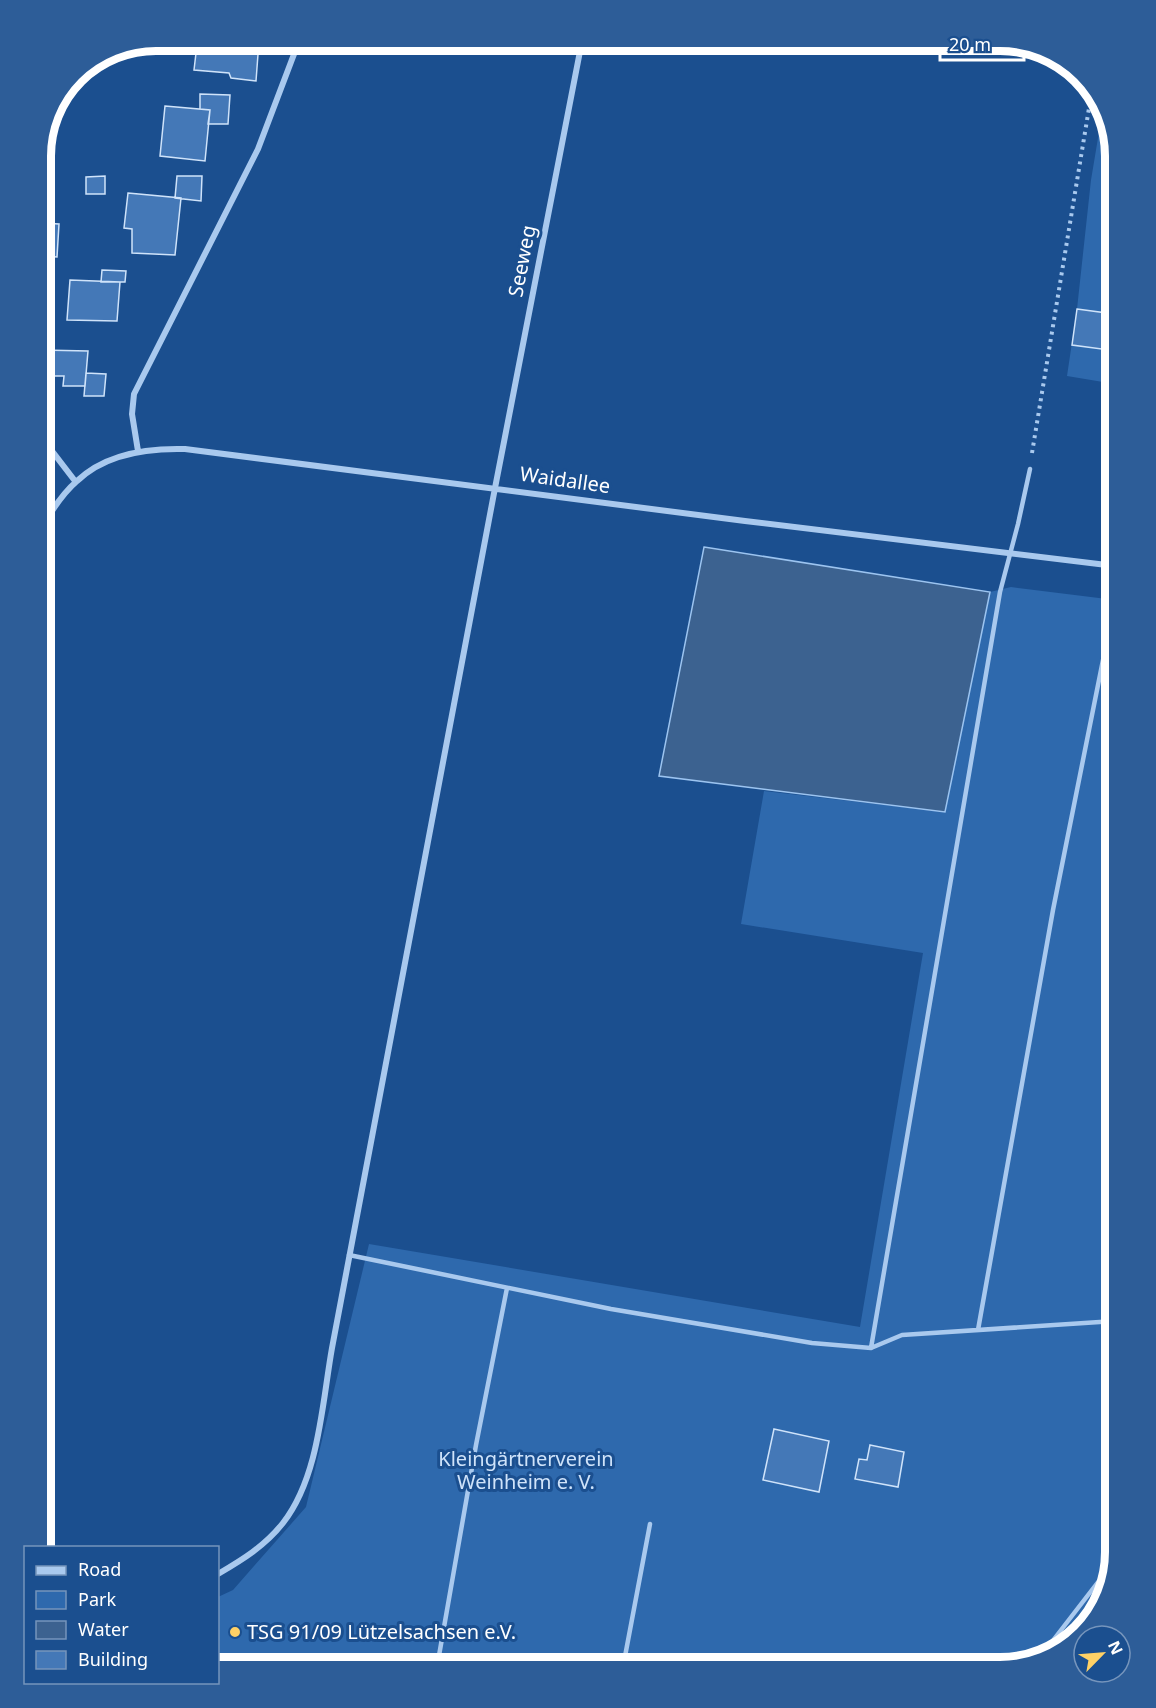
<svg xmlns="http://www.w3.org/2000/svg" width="1156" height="1708" viewBox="0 0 1156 1708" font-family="'Noto Sans',sans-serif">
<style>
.green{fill:#2e69ad}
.water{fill:#3c6290;stroke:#9cc4f0;stroke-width:1.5}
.building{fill:#4478b7;stroke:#cfe3fa;stroke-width:1.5}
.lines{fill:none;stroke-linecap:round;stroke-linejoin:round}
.path{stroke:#a9c9ee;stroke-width:4;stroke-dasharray:3 4.5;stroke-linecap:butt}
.lane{stroke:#a9c9ee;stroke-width:4.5}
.street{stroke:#a9c9ee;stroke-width:6}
.poi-dot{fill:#ffd166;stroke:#1b4f8f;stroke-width:2}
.labels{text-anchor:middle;stroke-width:6;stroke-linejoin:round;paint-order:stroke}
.street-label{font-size:20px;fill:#fff;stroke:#1b4f8f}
.park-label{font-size:20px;fill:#cfe3fa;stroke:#1b4f8f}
.poi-label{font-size:20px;fill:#fff;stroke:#1b4f8f;text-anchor:start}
.rim{fill:none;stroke:#fff;stroke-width:8}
</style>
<rect width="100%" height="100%" fill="#1b4f8f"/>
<path class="green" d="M1103 108 1115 156V384L1067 376 1077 309 1091 180Z
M1011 587 1115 600V1552L1100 1610 1057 1652 1000 1667H218V1597L233 1590 306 1507 369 1244 860 1327 923 953 741 924 764 791 945 812 990 592Z"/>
<path class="water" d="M704 547 990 592 945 812 659 776Z"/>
<path class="building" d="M192 41H259L256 81 231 78 229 73 194 70 196 53H190Z
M92 63 91 72 79 71Z
M200 94 230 95 228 124H208L210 110 200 109Z
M165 106 210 110 205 161 160 156Z
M105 176V194H86V177Z
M177 176H202L201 201 175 198Z
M128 193 181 198 175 255 132 253V229L124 228Z
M41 223 59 224 57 257 41 256Z
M102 270 126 271 125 282H101Z
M70 280 120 282 117 321 67 320Z
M1077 309 1114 314 1109 350 1072 345Z
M41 350 88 351 85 386H63L64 376H41Z
M86 373 106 374 104 396H84Z
M774 1429 829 1441 819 1492 763 1480Z
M870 1445 904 1452 898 1487 855 1479 859 1459 867 1460Z"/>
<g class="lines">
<path class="path" d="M1032 453 1092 90"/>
<path class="lane" d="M349 1255 611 1309 812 1343 871 1348 902 1335 1115 1321
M978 1330 1053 910 1103 660 1115 617
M871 1348 1000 592 1018 524 1030 469
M1041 1656 1112 1564
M437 1667 476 1445 507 1288
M623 1667 650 1524"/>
<path class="street" d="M41 443 52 451 75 481
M138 451 132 414 134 394 258 149 299 41
M41 529C50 513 63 493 77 481 105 454 148 448 185 449L745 521 1115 566
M218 1574C242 1560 265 1546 283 1523 319 1477 322 1404 332 1348L495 488 582 41"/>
</g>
<circle class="poi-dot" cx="235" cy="1632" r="6"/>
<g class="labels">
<g class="street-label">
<text transform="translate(522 261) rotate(-79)" y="7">Seeweg</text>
<text transform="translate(565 480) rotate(8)" y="7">Waidallee</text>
</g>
<g class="park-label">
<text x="526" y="1466">Kleingärtnerverein<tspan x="526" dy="23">Weinheim e. V.</tspan></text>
</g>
<g class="poi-label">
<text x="247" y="1639">TSG 91/09 Lützelsachsen e.V.</text>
</g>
</g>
<path d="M0 0H1156V1708H0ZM156 51H1000A105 105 0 0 1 1105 156V1552A105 105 0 0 1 1000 1657H156A105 105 0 0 1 51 1552V156A105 105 0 0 1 156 51Z" fill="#2d5d98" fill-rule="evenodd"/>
<path class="rim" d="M156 51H1000A105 105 0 0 1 1105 156V1552A105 105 0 0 1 1000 1657H156A105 105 0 0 1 51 1552V156A105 105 0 0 1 156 51Z"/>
<rect x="24" y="1546" width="195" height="138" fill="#1b4f8f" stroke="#7695bc" stroke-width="1.5"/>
<rect x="36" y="1566" width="30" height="9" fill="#a9c9ee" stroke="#7695bc" stroke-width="1.5"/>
<text x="78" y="1576" font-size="18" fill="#ffffff">Road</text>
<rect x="36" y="1591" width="30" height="18" fill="#2e69ad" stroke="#7695bc" stroke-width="1.5"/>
<text x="78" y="1606" font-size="18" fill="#ffffff">Park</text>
<rect x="36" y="1621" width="30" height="18" fill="#3c6290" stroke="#7695bc" stroke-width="1.5"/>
<text x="78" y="1636" font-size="18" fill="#ffffff">Water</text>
<rect x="36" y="1651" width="30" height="18" fill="#4478b7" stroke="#7695bc" stroke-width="1.5"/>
<text x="78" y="1666" font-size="18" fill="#ffffff">Building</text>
<g transform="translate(1102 1654) rotate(65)"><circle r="28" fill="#1b4f8f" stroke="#7695bc" stroke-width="1.5"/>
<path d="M0-4.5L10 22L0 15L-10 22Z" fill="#ffd166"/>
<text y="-9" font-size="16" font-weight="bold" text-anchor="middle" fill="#ffffff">N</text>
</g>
<path d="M940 51v9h84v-9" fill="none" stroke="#ffffff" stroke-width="3"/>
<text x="949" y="51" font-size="18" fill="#ffffff" stroke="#1b4f8f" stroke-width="4.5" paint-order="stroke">20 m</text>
</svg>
